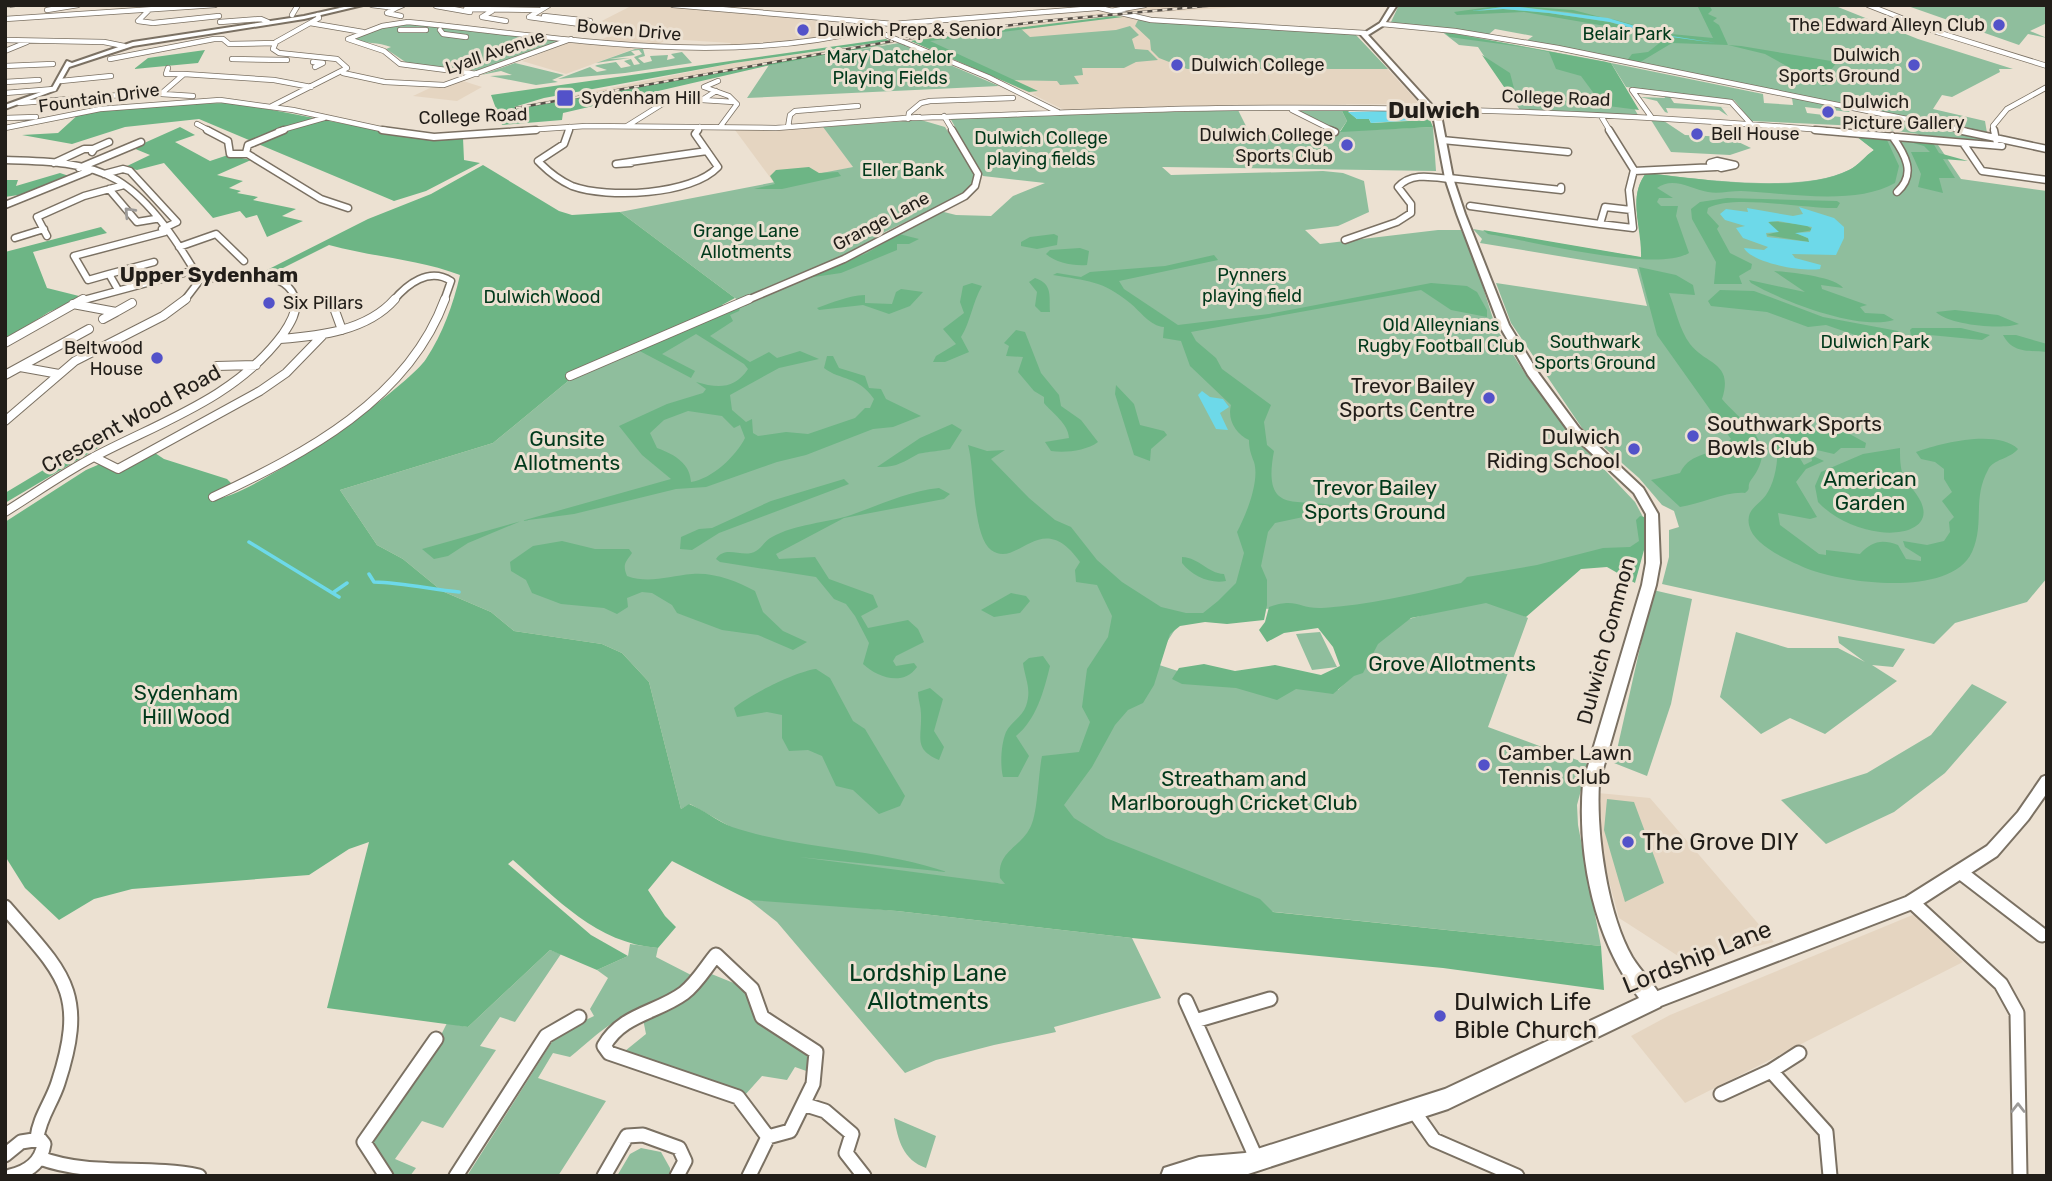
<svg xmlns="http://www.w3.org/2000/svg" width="2052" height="1181" viewBox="0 0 2052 1181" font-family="Rubik,sans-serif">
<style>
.built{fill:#e5d5c1}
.green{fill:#8fbe9d}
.forest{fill:#6db585;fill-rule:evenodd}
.water{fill:#6dd9e9;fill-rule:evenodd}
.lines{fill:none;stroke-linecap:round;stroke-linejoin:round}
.stream{stroke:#6dd9e9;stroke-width:3.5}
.minor-far3-casing{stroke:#7b7163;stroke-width:6}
.minor-far2-casing{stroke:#7b7163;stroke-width:9}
.minor-far1-casing{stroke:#7b7163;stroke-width:10}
.minor-casing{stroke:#7b7163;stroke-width:17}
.major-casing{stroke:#7b7163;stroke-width:4}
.highway-casing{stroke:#7b7163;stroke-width:4}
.minor-far3{stroke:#fff;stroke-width:4.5}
.minor-far2{stroke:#fff;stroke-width:6}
.minor-far1{stroke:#fff;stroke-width:8}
.minor{stroke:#fff;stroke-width:13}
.major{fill:#fff;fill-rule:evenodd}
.highway{fill:#fff;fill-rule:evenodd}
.rail-casing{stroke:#565049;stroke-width:2.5}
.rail{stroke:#ece1d2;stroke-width:2;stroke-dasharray:5;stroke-linecap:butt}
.minor-bridge-casing{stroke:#7b7163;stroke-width:6;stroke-linecap:butt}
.minor-bridge{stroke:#fff;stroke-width:4.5}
.oneway{stroke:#9c9a98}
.poi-dot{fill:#5352c9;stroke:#ece1d2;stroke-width:2.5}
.labels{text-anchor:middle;stroke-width:6;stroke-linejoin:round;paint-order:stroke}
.far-poi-label{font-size:18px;fill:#221e19;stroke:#ece1d2;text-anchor:start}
.far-street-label{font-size:18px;fill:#221e19;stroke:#ece1d2}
.far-park-label{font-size:18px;fill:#00391b;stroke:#ece1d2}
.far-quarter-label{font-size:21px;font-weight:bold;fill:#221e19;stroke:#ece1d2}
.poi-label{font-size:21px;fill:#221e19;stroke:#ece1d2;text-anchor:end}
.street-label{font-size:21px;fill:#221e19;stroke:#ece1d2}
.park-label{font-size:21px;fill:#00391b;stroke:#ece1d2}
.far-district-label{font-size:23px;font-weight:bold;fill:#221e19;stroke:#ece1d2}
.near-poi-label{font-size:24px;fill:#221e19;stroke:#ece1d2;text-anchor:start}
.near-street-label{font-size:24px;fill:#221e19;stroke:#ece1d2}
.near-park-label{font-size:24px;fill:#00391b;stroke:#ece1d2}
</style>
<rect width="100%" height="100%" fill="#ece1d2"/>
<path class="built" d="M633 5 744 11 860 27 797 44 735 50H726L731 43 668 39 655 46 601 40 614 33 584 30Z
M1161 5H1269L1115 15 1179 25 1265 27 1355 34 1420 104 1244 105 1064 110 1032 94 1037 92 1029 93 911 40 515 107 734 63Z
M571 41 639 47 566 74 522 61Z
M463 81 482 87 457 101 413 96 430 88Z
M823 127 853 167 775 184 735 130Z
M1598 793 1650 798 1774 942 1689 963 1619 918 1594 826Z
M1915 914 1963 962 1685 1103 1631 1036 1670 1015Z"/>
<path class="green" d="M1399 5H1833L1918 39 2013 69H1999L2000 72 1952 97 1942 95 1933 109 1985 121 1987 133 1526 41 1533 36 1495 29 1488 35 1394 24 1391 22Z
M1905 5H2047V23L2030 31 2047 38 2028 34 2019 45Z
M1138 20 1355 34 1388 69H1187L1159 58 1151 50 1150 40 1135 26Z
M406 23 567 39 478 71 407 63 386 49 391 47C378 42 366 44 353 39L379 28Z
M1130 26 1139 35 1132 39 1135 49 1148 50 1158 60 1136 62 1124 68H1082L1083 75 1074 76 1079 84 1060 85 1057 81 1003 80 911 41 1019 27 1030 37 1116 30Z
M1441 31 1607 62 1638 115 1520 110 1478 47 1459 45Z
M899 43 999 86 747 98 769 65Z
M635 49H643L645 56 638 58 644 63 652 61 650 56 668 55 667 60 675 58 671 54 682 52 692 63 625 73 558 79 590 67 597 72 607 70 595 66 597 65 616 62 621 68 631 66 624 61 631 59 634 65 640 64 634 57 642 54 639 50 631 51 635 55 609 59 630 58 596 63Z
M515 63 564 75 552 80 558 82 536 85 490 76 512 75 501 71 481 75Z
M1611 63 1763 94 1764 103 1793 105 1792 98 1852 108 1849 112 1805 107 1807 113 1857 119 1859 126 1751 121 1734 100 1626 87Z
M1663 94H1668L1674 103 1735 108 1721 107 1728 116 1719 110 1666 108 1668 113 1665 112 1657 101 1640 97 1665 98Z
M1238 110 1248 130 1256 136 1278 134 1316 138 1315 136 1332 133 1298 110 1342 111 1347 121 1340 131 1433 127 1436 171 1162 167 1171 175 1323 171 1343 173 1364 181 1369 212 1338 226 1305 230 1320 244 1438 230H1461L1473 256 1496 328 1528 378 1570 433 1635 502 1643 517 1645 548 1394 607 1249 609 1178 625 1153 663 1181 672 1328 684 1338 690 1354 675 1348 636 1488 597 1528 618 1488 727 1588 764 1577 805 1578 825 1601 946 745 857 729 826 690 804 681 809 649 682 622 653 602 644 514 631 491 612 442 591 403 559 377 545 340 490 493 443 573 377 848 261 940 211 956 215 991 216 1013 196 1045 183 983 176 950 118Z
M1891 117 1980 138V140L1920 137 1918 134 1875 128 1873 120 1903 124Z
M921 120 945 127 973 171 976 177 965 193 885 232 859 250 739 301 620 212 853 167 823 127Z
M1651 120 1664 121 1685 135 1728 137 1751 148 1730 155 1671 152Z
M1856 136 1936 142 1961 179 2047 191V578L2027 602 1955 623 1934 644 1662 584 1669 557V530L1679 527 1674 511 1662 505 1639 478 1582 428 1511 323 1496 283 1647 306 1637 269 1480 243 1482 239 1473 229 1644 258C1642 228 1627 199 1646 173 1700 179 1800 194 1849 170 1858 166 1865 156 1874 150Z
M1653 590 1692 599 1671 704 1647 776 1614 763Z
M1320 632 1337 667 1312 670 1296 634Z
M1736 632 1788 648H1838L1865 662 1839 643 1838 636 1905 649 1893 667 1872 665 1897 681 1825 734 1790 718 1761 734 1720 697Z
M1972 684 2007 702 1945 773 1894 812 1826 844 1781 800 1867 773 1931 735Z
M1607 799 1634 802 1664 883 1625 902 1604 830Z
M753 898 897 911 1132 938 1161 998 1054 1027 1056 1032 994 1045 936 1060 905 1073 777 922 749 900Z
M630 944 658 948 656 957 693 976C671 1003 641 1007 613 1023 598 1032 584 1046 570 1057L553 1053 538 1078 606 1101 558 1176H467L557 1034 594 1016 590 1009 608 978 597 970 628 956Z
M550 950 561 954 515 1022 500 1017 480 1046 496 1050 443 1128 422 1121 395 1159 416 1168 410 1176H393L369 1141 437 1043 447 1023 468 1027Z
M709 973 746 988 756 1020 811 1042 812 1073 795 1067 787 1080 762 1076 745 1095 625 1051 646 1034 643 1019Z
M894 1118 936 1136 926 1168C903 1160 898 1140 894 1118Z
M641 1148 661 1152 670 1168V1176H617L630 1154Z"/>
<path class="forest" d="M1504 5 1573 10 1667 34 1616 20 1568 12 1508 6 1478 11 1503 9 1549 13 1609 22 1664 36 1524 12 1457 15 1454 12Z
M1697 5H1709L1712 10 1708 14 1717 18 1713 21 1719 25 1728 45 1672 43 1637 64 1626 62 1632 54 1648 52 1671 34 1713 38Z
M1114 16 1123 17 930 41 1038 91 1029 92 911 41Z
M1444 32 1611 63 1639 110 1593 104 1513 100 1482 55 1510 73 1516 96 1598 99 1581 76 1556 69 1549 52C1516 45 1483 42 1450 37Z
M886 39 889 41 734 63 544 98 514 107 545 104 821 53 894 43 766 66 563 113 562 120 502 125 491 95Z
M1728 45 1741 46 1837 62 1824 79 1827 85 1823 86 1765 54Z
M205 50 198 63 134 69 148 58Z
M230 103C309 114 384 137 463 138L464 160 480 163 426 191 394 201 199 119 125 127 72 144 22 135 58 133 80 113 162 104Z
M1419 110 1427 113 1433 127 1340 132 1347 121 1342 111ZM1348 111H1417L1427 120 1371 123 1369 119H1357Z
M180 127 195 135 175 142 210 161 228 155 251 160 217 175 243 181 229 188 241 191 237 193 258 197 253 200 296 209 282 216 303 221 267 237 257 215 246 218 240 211 213 218 164 163 137 170 125 167 150 155 133 148Z
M1856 136 1887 140 1899 166 1895 183C1855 206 1786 193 1741 191 1730 191 1718 194 1708 192 1691 189 1673 176 1657 188L1673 198H1659L1657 202 1661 206H1678L1676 216 1689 253C1655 273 1531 241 1488 234L1483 230 1641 257C1642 227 1627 198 1646 173 1700 179 1800 195 1849 170 1858 166 1865 156 1874 150Z
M1906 141 1933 143 1939 153 1968 161 1943 159 1955 178H1939L1943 193 1918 187 1921 174 1911 152H1930L1924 146Z
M483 165 559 211 572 215 620 212 735 298 722 305H741L739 311 730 315 733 321 710 336 750 362 769 352 777 358 800 351 819 359 779 368 730 395 732 410 746 422 752 419 753 433 758 436 786 432 808 434 855 418 865 408H870L874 399C857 375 841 381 824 368L827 356H833L839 368 865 376 869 388 881 389 886 399 921 416 893 427 873 429 806 455 777 462 706 487 676 489 574 514 521 521 468 543 448 556 434 559 422 549 671 479 642 455 619 426 667 404 703 393 706 389 696 382C717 388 734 390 748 369L744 364 696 334 662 354 695 371 691 378 634 348 573 377 493 443 340 490 377 545 403 559 442 591 491 612 514 631 602 644 622 653 649 682 681 809 689 804C704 810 717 821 732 827 802 850 877 848 947 872L799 857 1005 884 1000 878C997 851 1020 848 1030 828 1038 814 1038 775 1042 756L1079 752 1090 722 1082 707 1087 669 1108 637 1112 616 1097 585 1076 582 1075 570 1080 562C1041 506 1018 570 991 550 972 535 975 470 968 445L987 451 1005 450 991 459 1029 498 1055 520 1071 527 1097 560 1122 582 1161 607 1186 613H1203L1218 601 1236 583 1244 553 1237 532C1246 515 1260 481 1254 462 1251 454 1249 449 1249 440 1236 434 1227 420 1231 405L1190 366 1181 341 1163 338 1164 327C1150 326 1141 312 1130 303 1102 280 1087 281 1053 275L1057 273 1081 277 1090 272 1165 266 1214 255 1218 260 1119 281 1124 289 1178 325 1269 314 1431 283 1467 286 1477 292 1487 310V317L1451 310 1421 290 1191 332 1196 341 1216 358 1222 369 1271 405 1264 422 1267 445 1274 451C1260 524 1307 492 1341 509L1275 523 1268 532 1261 566 1267 580V605L1264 620 1227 624 1205 622 1180 626 1170 634 1154 685 1143 703 1128 710 1115 725 1092 767 1064 805 1074 818 1106 838 1260 899 1273 912 1601 946 1604 990 1443 968 1132 938 897 911 749 900 672 861 648 890 665 916 676 927 658 948C596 943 557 899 513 860L508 864 591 935 628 956 597 970 550 950 468 1027 327 1008 369 842 349 849 309 875 132 889 94 899 59 920 25 888 5 856V522L86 470 100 464 117 473 155 453 164 459 227 479 232 484 215 499C251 497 405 390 426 359 443 333 453 305 460 275 418 259 372 257 329 245L275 272H263L368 219 431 194ZM688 411 722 416 734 428 740 425 745 438C736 456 712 479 691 482 690 464 676 455 657 448L650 433 664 420Z
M809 167 819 173 838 172 841 176 782 189H754L775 184 770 176 776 170Z
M60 173 72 177 31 193 5 197V180H18L16 186Z
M1727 198 1837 201 1840 203 1837 208C1806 209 1733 194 1708 208L1707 213 1719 226 1717 229 1730 253 1752 264 1751 269 1739 276 1742 284H1714L1716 262 1692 219 1691 209 1700 202Z
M1770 221 1806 225 1813 230 1797 233 1809 239V242L1766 235 1777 232 1768 224Z
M101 227 107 233 33 252 47 288 83 297 49 312 5 340V252Z
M899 234 919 239 909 244H897V250L841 273 807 278 867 253Z
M1054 234 1058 236 1057 245 1037 249 1021 246V242L1030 237Z
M1080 248 1089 251 1087 265C1073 266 1056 263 1046 254L1050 250Z
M1639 267 1676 275 1693 285 1695 295 1669 293C1676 310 1679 329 1690 344 1706 365 1734 362 1722 399 1745 426 1780 442 1751 480 1746 487 1752 488 1745 493 1727 491 1701 504 1680 507L1651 480 1680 473C1691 450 1715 457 1731 439L1657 335Z
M1774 271C1790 272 1836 277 1843 288L1821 285 1822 289 1867 305 1860 307 1865 313 1884 314 1894 320C1859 331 1782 301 1751 283L1749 280 1805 292Z
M1035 278C1053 284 1049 296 1050 312H1041L1035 306 1037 292 1029 282Z
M972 283 982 286C972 303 971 321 961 337L969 352 945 362H933L936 356 956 344 943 329 964 313 960 302 963 286Z
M901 289 923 292 910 306 889 314 863 305 819 310 817 308C834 302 847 296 865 295V303L892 304 896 292Z
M1720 290 1754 291 1823 317 1898 331 1902 337 1901 341 1881 335 1858 336 1826 325 1808 327 1767 312 1711 306 1708 301Z
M1955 310 1998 315 2019 324C2001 330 1949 325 1936 312Z
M1912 328H1961L1990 335 1982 340 1930 335 1916 345 1912 343 1910 330Z
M1016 330 1025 332 1041 373 1059 395 1061 406 1081 420 1098 442C1086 451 1065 453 1051 451L1045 442 1069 438C1068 423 1052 413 1044 403V397L1034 391 1018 372 1023 357 1006 356 1009 346 1004 343Z
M2003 335H2016L2047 344V352C2029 350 2013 354 2003 335Z
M1116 385 1134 404 1140 425 1164 431 1167 435 1151 449 1150 461 1134 455 1115 394Z
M1796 422 1819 431 1846 432 1866 443 1865 448H1841L1834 454 1804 447 1807 453 1798 455 1804 465 1812 461 1811 455 1824 461 1806 469 1796 482 1817 517 1810 519 1778 513 1780 525 1819 554 1826 555V550L1860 554C1872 541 1882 539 1898 545L1906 559 1921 561V557L1905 547 1903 541 1927 545 1944 541 1950 532 1949 522 1954 517 1942 501 1952 492 1944 479V469L1935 462 1921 459 1916 452C1941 443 1997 429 2018 449 2010 459 1993 459 1988 470 1972 499 1985 523 1972 552 1951 598 1844 583 1808 569 1790 561 1753 546 1749 525 1746 509 1758 506 1766 495 1777 480 1782 444 1772 428Z
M952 424 962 430 950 449C945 450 920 453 918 454 903 462 896 468 877 467L920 438Z
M97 444 103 445 5 503V493L65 457Z
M1900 448C1900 457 1900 467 1903 475 1908 484 1916 492 1921 502 1933 529 1900 535 1880 532 1857 529 1834 519 1818 502L1815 486 1821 472 1863 454Z
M844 479 849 484 719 533 692 550 680 549 681 537 699 529 712 528 771 501Z
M939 488 950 494 944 499 844 518 776 554 779 559 815 557 829 579 873 595 878 607 861 616 868 628 908 620 918 629 924 642 896 656 893 661 896 666 914 663 917 667C903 687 877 677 863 664L869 643 855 616 846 604 834 599 816 577 720 562 716 559C726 544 743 559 756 551 762 548 765 540 772 537 795 524 826 523 851 515 880 505 908 491 939 488Z
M1640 516 1644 517 1647 539 1635 583 1607 567 1581 569 1526 617 1486 603 1411 618 1378 644 1363 673 1354 676 1333 694 1296 689 1277 700 1236 688 1182 684 1172 679 1179 668 1204 664 1235 671 1275 665 1321 675 1340 666 1333 647 1318 628 1284 633 1267 642 1259 630 1265 622 1269 607C1297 597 1298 609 1322 608 1368 605 1416 594 1461 583L1467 577 1537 565 1603 548 1630 547 1639 541 1636 520Z
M562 541 595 549H629L632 553C626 562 622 564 627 576 649 584 669 576 692 574 713 572 737 581 755 591L763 612 783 631 807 642 793 650 758 635 722 630 677 613 672 605 652 593 642 592 627 598 628 607 617 614 604 608 561 604 532 593 526 580 511 571 510 562 533 546Z
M1182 557C1200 558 1207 573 1224 574L1226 581C1210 584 1192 576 1182 563Z
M1011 593 1026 596 1030 601 1020 613 994 617 981 610Z
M1043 656 1050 666C1044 691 1036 720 1016 736L1029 756 1018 777H1003C1000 765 1001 744 1006 732 1010 723 1022 717 1026 706 1032 689 1025 679 1023 663L1029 658Z
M816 669 830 678 853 721 865 729 905 796 900 806 879 814 853 790 836 786 822 756 808 750 789 751 782 738V715L767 712 737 717 734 708C749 695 797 671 816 669Z
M930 688 943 699 934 731 944 747 939 760C913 749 922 738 921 714 921 707 918 699 918 692Z"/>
<path class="water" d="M1511 6 1608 18 1665 35 1716 43 1657 35 1610 22 1549 13 1503 9 1472 11Z
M1383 111 1425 114 1427 119 1371 123 1369 119H1357L1348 112Z
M1799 207 1834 218 1844 227V238L1836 255 1792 254 1795 258 1821 265 1820 269C1802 272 1752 263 1744 248L1764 250 1768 247 1743 238 1736 228 1745 226 1725 220 1720 214 1726 209 1748 212 1747 208 1793 216 1803 214ZM1778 221 1812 227 1810 232 1795 233 1808 238 1809 242 1767 237 1766 233 1779 232 1768 222Z
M1202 391 1210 397 1223 399 1229 407 1220 413 1228 430 1216 429 1198 395Z"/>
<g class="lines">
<path class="stream" d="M249 542 339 597
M369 574 374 582C404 583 430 589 459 592
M334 592 347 583"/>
<defs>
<path id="minor-far3" d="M339 5H346
M372 5 396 8 403 5
M673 5 893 24 1097 8
M1868 5 1937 32 2047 66
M436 6 470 12
M1091 6 1151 20 1365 33
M396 8 387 13 401 16
M466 9 539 10
M47 10 78 5
M149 10 138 21 153 23 219 16
M492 11 482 17 506 21
M1111 11 1145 5
M292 15 298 5
M544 16 590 21 580 24 529 17 549 5
M5 19 215 5
M220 22 261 19 268 22
M310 23 363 32
M1382 24 1455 31 1558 48 1966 131
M864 26 893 38
M400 30H426
M440 30 443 34 466 37
M5 40 104 42 124 46
M906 43 988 77 1058 112
M5 51 27 42
M110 59 214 39H223L229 44 275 43
M232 59 287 60
M313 62 323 63 315 67
M5 66 53 64
M343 73 385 82 444 85 571 39
M184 74 274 80 311 87
M477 74 400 64 384 51 348 39 382 26 408 22C560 37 716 67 867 30
M61 81 111 76
M718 81 704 87 729 96 737 104 720 127
M5 82 39 80
M716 91 702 100 734 102
M5 93 54 89
M162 93 184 74H166L168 68
M19 103 146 93 193 96
M272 106 347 68 337 59 279 53 273 49 276 42 319 18 318 15
M1292 110 1334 131
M944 116 953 131
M1601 116 1610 131
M5 118 36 117
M912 118C1019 115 1127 109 1234 108 1434 106 1636 114 1835 131
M1652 118 1632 90 1731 102 1751 124
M908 119 909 113 921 103 930 101 1013 98
M197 124 210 131
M627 126 667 101
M788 127 790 115 795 111 858 106
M5 128 100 109 220 100 293 110 390 131
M278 131 324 118
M511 131 586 126 776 128 919 117
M568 131 570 127
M697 131 700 127
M1994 131 1993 126 2007 109 2047 87"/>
<path id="minor-far2" d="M207 130 228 141 230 154H246
M284 130 248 145 246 153 321 199 348 208
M382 130 434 137 536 130
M569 130 564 144 538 161 541 164C550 173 561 181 572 186 608 199 692 195 718 167L695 134 698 130
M1330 130 1335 132
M1609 130 1634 170 1629 190 1633 228 1600 224 1605 207 1631 210
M1815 130 2002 146
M1958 130 2047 149
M1994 130 1996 140
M1892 136C1905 154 1917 174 1897 192
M1442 140 1568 152
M1963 143 1982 171 2047 180
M93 149 109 142
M5 160C41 161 85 161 117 180 152 201 180 246 200 280
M1717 161 1735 165 1721 168 1710 163Z
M54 163 84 149H94L92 152
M631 163 616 164 707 151
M79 168 141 142
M1634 171 1716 167
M104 174 123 169 130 171 177 222 162 229
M1449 178 1561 190V187
M109 189 137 222 155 219
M5 205 89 171
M1470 206 1600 224
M47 236 37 217 84 196 124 185
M15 238 44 229
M1345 240 1397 222 1411 213V204L1398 187C1411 172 1432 177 1450 179
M179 247 216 234 244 261
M109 274 154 262
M200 280C227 276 287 264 296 301
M117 288 109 274 88 280 74 256 165 232
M80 301 195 270
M184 301 200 280
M393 301C407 284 429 267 451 281L444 301
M745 301 844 259 965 196 975 186 978 174 952 130"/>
<path id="minor-far1" d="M73 304 116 312 103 319
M334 308 342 330
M116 312 132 303
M280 339C319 336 367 331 395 299
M5 343 83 299
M216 366 256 365
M20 367 59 374
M5 375 89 329
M570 376 749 299
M5 421 75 361 163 316 186 299
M94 457 118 469 260 391 286 373 322 336
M213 497C305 454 408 400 445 299
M5 512C34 494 62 474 92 458 160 422 236 398 283 334 290 324 298 311 295 299"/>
<path id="minor" d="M1960 872 2042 935
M1912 902 2001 984 2017 1013 2020 1176
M5 907C63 974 88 991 58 1083 52 1102 39 1118 37 1138
M716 955 752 989 762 1017 816 1052 813 1084 790 1131 768 1137 738 1097 609 1053 604 1046C622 1014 657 1013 684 993 697 983 706 967 716 955Z
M1186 1001 1257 1160
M1195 1021 1270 999
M1771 1071 1826 1132 1830 1176
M1721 1094 1771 1071 1799 1053
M806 1105 825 1111 852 1134 846 1153 864 1176
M1413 1110 1434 1140 1517 1176
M5 1155 21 1142 40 1139 44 1144C41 1163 28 1172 10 1176
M40 1158C91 1177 146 1165 199 1176
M386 1176 364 1142 436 1039
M456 1176 546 1036 579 1017
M604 1176 627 1136 643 1135 679 1148 685 1161 677 1176
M749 1176 768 1137"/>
<path id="major" d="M353 5H363L304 19 133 46 69 67 56 90 5 109V105L52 88 67 61 72 63 133 42 304 16Z
M2047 775V793L2028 820 1997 856 1918 907 1653 1009 1647 1007 1644 1001 1647 995 1906 897 1987 846 2018 812 2042 777Z"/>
<path id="highway" d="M1391 5H1397L1384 25 1368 35 1441 115 1453 178 1465 214 1509 325 1539 374 1579 428 1643 488 1658 514 1660 563 1656 585 1599 783C1596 833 1607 913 1632 957 1641 972 1656 985 1663 1001L1660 1007 1448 1109 1245 1175 1161 1176 1164 1168 1199 1157 1245 1153 1445 1089 1639 998C1594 940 1577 855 1583 783L1642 585 1646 563V514L1634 493 1571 434 1528 375 1499 325 1457 214 1445 178 1433 115 1361 35 1380 23Z"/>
</defs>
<use href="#minor-far3" class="minor-far3-casing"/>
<use href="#minor-far2" class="minor-far2-casing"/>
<use href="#minor-far1" class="minor-far1-casing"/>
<use href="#minor" class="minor-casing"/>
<use href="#major" class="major-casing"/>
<use href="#highway" class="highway-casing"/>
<use href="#minor-far3" class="minor-far3"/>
<use href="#minor-far2" class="minor-far2"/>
<use href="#minor-far1" class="minor-far1"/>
<use href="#minor" class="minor"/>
<use href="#major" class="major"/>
<use href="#highway" class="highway"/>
<defs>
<path id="rail" d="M5 7 22 5
M904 39 1044 21 1217 5
M516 108 893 41"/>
</defs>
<use href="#rail" class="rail-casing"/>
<use href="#rail" class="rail"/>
<defs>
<path id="minor-bridge" d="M893 38 906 43"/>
</defs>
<use href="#minor-bridge" class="minor-bridge-casing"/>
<use href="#minor-bridge" class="minor-bridge"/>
</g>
<defs><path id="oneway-chevron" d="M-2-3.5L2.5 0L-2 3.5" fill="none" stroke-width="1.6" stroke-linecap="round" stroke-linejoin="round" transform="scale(1.75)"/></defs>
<g class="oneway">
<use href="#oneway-chevron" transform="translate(129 212) rotate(-133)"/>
<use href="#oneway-chevron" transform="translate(2018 1108) rotate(-90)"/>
</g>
<g class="poi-dot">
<circle cx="1999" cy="25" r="7"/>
<circle cx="803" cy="30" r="7"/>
<circle cx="1177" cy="65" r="7"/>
<circle cx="1914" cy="65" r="7"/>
<rect x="556" y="89" width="18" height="18" rx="3.5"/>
<circle cx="1828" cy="112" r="7"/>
<circle cx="1697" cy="134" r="7"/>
<circle cx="1347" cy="145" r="7"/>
<circle cx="269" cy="303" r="7"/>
<circle cx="157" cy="358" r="7"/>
<circle cx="1489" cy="398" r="7"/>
<circle cx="1693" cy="436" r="7"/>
<circle cx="1634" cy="449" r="7"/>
<circle cx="1484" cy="765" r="7"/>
<circle cx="1628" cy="842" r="7"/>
<circle cx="1440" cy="1016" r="7"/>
</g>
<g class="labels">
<g class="far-poi-label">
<text x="1985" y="31" text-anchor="end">The Edward Alleyn Club</text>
<text x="817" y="36">Dulwich Prep &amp; Senior</text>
<text x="1900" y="61" text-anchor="end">Dulwich<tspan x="1900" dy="21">Sports Ground</tspan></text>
<text x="1191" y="71">Dulwich College</text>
<text x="581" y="104">Sydenham Hill</text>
<text x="1842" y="108">Dulwich<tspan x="1842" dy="21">Picture Gallery</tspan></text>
<text x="1711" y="140">Bell House</text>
<text x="1333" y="141" text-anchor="end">Dulwich College<tspan x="1333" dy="21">Sports Club</tspan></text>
<text x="283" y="309">Six Pillars</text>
<text x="143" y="354" text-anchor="end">Beltwood<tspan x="143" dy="21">House</tspan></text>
</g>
<g class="far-street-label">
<text transform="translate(629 30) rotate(5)" y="6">Bowen Drive</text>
<text transform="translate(495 52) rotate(-19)" y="6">Lyall Avenue</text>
<text transform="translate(99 98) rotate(-8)" y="6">Fountain Drive</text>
<text transform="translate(1556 98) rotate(2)" y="6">College Road</text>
<text transform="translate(473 116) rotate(-2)" y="6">College Road</text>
<text transform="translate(881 221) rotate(-28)" y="6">Grange Lane</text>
</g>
<g class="far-park-label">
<text x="1627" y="40">Belair Park</text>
<text x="890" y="63">Mary Datchelor<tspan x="890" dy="21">Playing Fields</tspan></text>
<text x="1041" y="144">Dulwich College<tspan x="1041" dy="21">playing fields</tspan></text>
<text x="903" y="176">Eller Bank</text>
<text x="746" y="237">Grange Lane<tspan x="746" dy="21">Allotments</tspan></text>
<text x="1252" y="281">Pynners<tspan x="1252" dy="21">playing field</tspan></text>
<text x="542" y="303">Dulwich Wood</text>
<text x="1441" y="331">Old Alleynians<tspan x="1441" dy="21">Rugby Football Club</tspan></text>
<text x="1595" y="348">Southwark<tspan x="1595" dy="21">Sports Ground</tspan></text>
<text x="1875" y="348">Dulwich Park</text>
</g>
<g class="far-quarter-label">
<text x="209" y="282">Upper Sydenham</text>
</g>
<g class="poi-label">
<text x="1475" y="393">Trevor Bailey<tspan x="1475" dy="24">Sports Centre</tspan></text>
<text x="1707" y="431" text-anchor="start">Southwark Sports<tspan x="1707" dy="24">Bowls Club</tspan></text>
<text x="1620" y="444">Dulwich<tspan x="1620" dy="24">Riding School</tspan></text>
<text x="1498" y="760" text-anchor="start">Camber Lawn<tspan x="1498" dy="24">Tennis Club</tspan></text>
</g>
<g class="street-label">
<text transform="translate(131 419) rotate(-29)" y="7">Crescent Wood Road</text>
<text transform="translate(1606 641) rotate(-75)" y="7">Dulwich Common</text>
</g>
<g class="park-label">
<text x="567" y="446">Gunsite<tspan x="567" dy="24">Allotments</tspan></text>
<text x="1870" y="486">American<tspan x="1870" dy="24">Garden</tspan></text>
<text x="1375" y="495">Trevor Bailey<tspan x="1375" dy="24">Sports Ground</tspan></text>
<text x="1452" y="671">Grove Allotments</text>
<text x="186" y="700">Sydenham<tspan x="186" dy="24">Hill Wood</tspan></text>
<text x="1234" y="786">Streatham and<tspan x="1234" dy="24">Marlborough Cricket Club</tspan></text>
</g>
<g class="far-district-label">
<text x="1434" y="118">Dulwich</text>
</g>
<g class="near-poi-label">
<text x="1642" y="850">The Grove DIY</text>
<text x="1454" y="1010">Dulwich Life<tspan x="1454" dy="28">Bible Church</tspan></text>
</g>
<g class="near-street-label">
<text transform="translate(1697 957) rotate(-22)" y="8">Lordship Lane</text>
</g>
<g class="near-park-label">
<text x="928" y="981">Lordship Lane<tspan x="928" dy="28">Allotments</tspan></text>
</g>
</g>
<rect width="2052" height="1181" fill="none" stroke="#221e19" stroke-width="14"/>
</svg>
